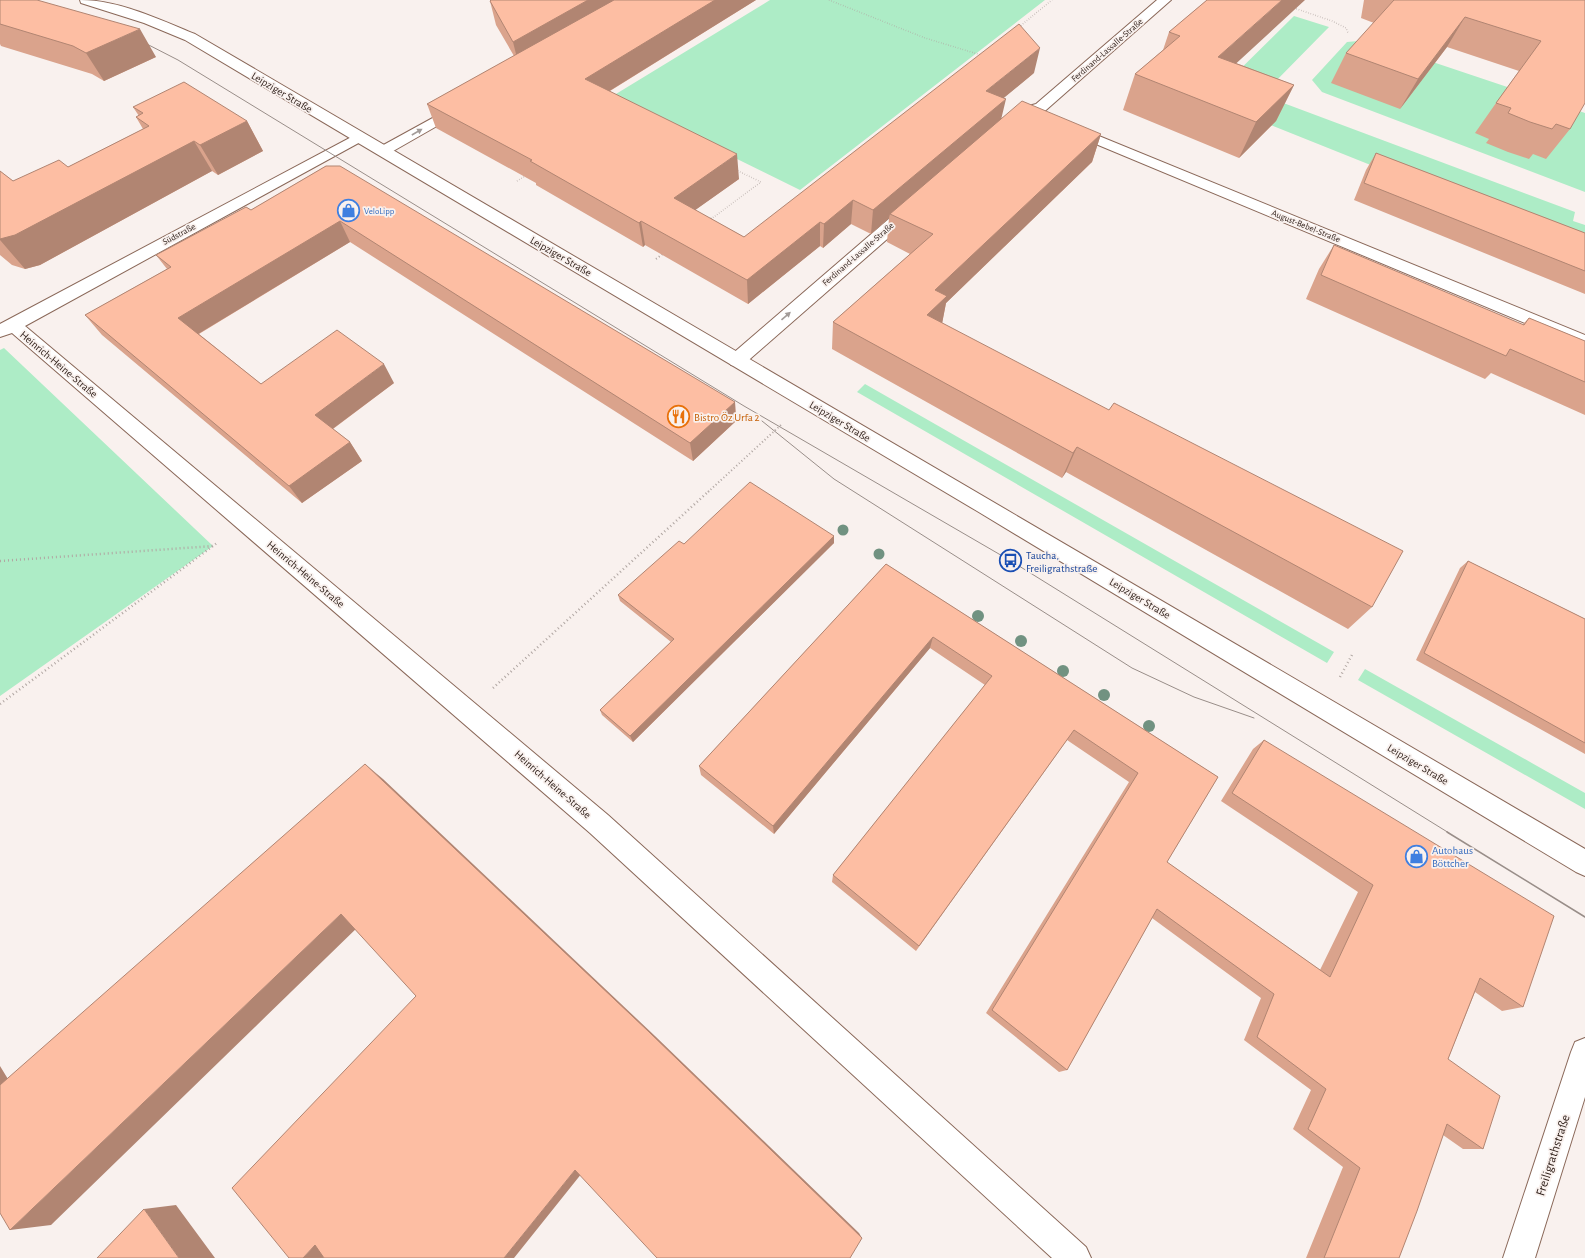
<svg xmlns="http://www.w3.org/2000/svg" width="1585" height="1258" viewBox="0 0 1585 1258" font-family="'Alegreya Sans',sans-serif">
<style>
.green{fill:#adecc6}
.lines{fill:none;stroke-linecap:round;stroke-linejoin:round}
.minor-casing{stroke:#8a6859;stroke-width:2}
.major-casing{stroke:#8a6859;stroke-width:2}
.path-far2{stroke:#b0a6a2;stroke-width:1.5;stroke-dasharray:0.5 2;stroke-linecap:butt}
.path-far1{stroke:#b0a6a2;stroke-width:2;stroke-dasharray:1 2.5;stroke-linecap:butt}
.path{stroke:#b0a6a2;stroke-width:2.5;stroke-dasharray:1 3;stroke-linecap:butt}
.minor{fill:#fff;fill-rule:evenodd}
.major{fill:#fff;fill-rule:evenodd}
.tram-far1{stroke:#998e89;stroke-width:1}
.tram{stroke:#998e89;stroke-width:1.5}
.tree{fill:#719281}
.wall{fill:#daa38c}
.shaded-wall{fill:#b18572}
.building{fill:#fdbea3;stroke:#b18572}
.oneway{fill:#a39c99}
.labels{text-anchor:middle;stroke-width:3.5;stroke-linejoin:round;paint-order:stroke}
.far-street-label{font-size:9px;fill:#32231d;stroke:#f9f1ee}
.far-shop-label{font-size:9px;fill:#366cbe;stroke:#f9f1ee;text-anchor:start}
.street-label{font-size:11px;fill:#32231d;stroke:#f9f1ee}
.food-label{font-size:11px;fill:#c56008;stroke:#f9f1ee;text-anchor:start}
.transit-label{font-size:11px;fill:#164399;stroke:#f9f1ee;text-anchor:start}
.shop-label{font-size:11px;fill:#366cbe;stroke:#f9f1ee;text-anchor:start}
.near-street-label{font-size:13px;fill:#32231d;stroke:#f9f1ee}
</style>
<rect width="100%" height="100%" fill="#f9f1ee"/>
<path class="green" d="M770 0H1045L800 190 611 97Z
M1294 16 1329 27 1262 95 1575 212 1573 221 1585 225V251L1223 106 1216 93Z
M1358 41 1376 43 1585 113V192L1322 92 1312 80 1347 42Z
M4 348 213 546 0 696V350Z
M865 384 1334 652 1327 663 857 392Z
M1365 669 1585 793V809L1358 680Z"/>
<g class="lines">
<defs>
<path id="minor" d="M1157 0H1171L1046 110 1031 114 1017 126H1007L1005 123C1012 112 1023 107 1036 104Z
M460 103 465 104 467 107 465 110 388 154H378L375 151 378 148Z
M1072 125 1585 335V348L1067 132 1065 129 1067 126Z
M359 133 364 134 366 137 364 140 25 326 608 815 1086 1247 1091 1258H1052L590 833 12 333 0 337V324Z
M911 204 917 205 919 209 917 213 743 365 737 366 731 365 728 360 731 355 905 205Z
M1585 1038V1097L1535 1258H1503L1571 1052 1575 1042Z"/>
<path id="major" d="M80 0C119 0 158 19 195 34L1585 849V876L1576 872 977 511 185 40 144 23 81 3Z"/>
</defs>
<use href="#minor" class="minor-casing"/>
<use href="#major" class="major-casing"/>
<path class="path-far2" d="M829 0 925 38 981 55
M1294 8 1332 21 1346 28 1348 33
M1019 27 1052 0
M517 181 527 175
M711 219 761 182 736 170"/>
<path class="path-far1" d="M708 221 712 218
M656 259 664 253
M708 492 782 424"/>
<path class="path" d="M0 561 213 546
M1340 677 1353 653
M493 688 709 491
M0 704 217 543"/>
<use href="#minor" class="minor"/>
<use href="#major" class="major"/>
<path class="tram-far1" d="M139 40 178 60 744 406 1011 561 1449 833
M762 421 834 479 1132 668 1194 697 1254 718"/>
<path class="tram" d="M1447 832 1585 917"/>
</g>
<g class="tree">
<circle cx="843" cy="530" r="5.5"/>
<circle cx="879" cy="554" r="5.5"/>
<circle cx="978" cy="616" r="6"/>
<circle cx="1021" cy="641" r="6"/>
<circle cx="1063" cy="671" r="6"/>
<circle cx="1104" cy="695" r="6"/>
<circle cx="1149" cy="726" r="6"/>
</g>
<path class="wall" d="M0 0 156 57 104 81 92 74 1 46 0 44Z
M491 0H756L610 91 739 179 695 210 744 237 1034 73 1003 98 1001 119 1101 134 1092 162 946 303 942 323 1372 607 1348 629 1066 472 1062 478 832 349 833 322 910 254 887 242 889 218 871 234 851 224 823 248 820 246 748 304 645 245 643 247 536 185V183L436 128 427 104 514 56 496 25 490 1Z
M1207 0 1236 63 1294 85 1276 121 1239 158 1123 110 1135 74 1163 50 1169 32Z
M1364 0H1585L1570 129 1546 159 1533 154 1529 159 1508 152 1486 143 1489 139 1475 133 1496 103 1519 71 1447 47 1400 109 1331 83 1346 53 1374 23 1361 18Z
M133 107 247 121 263 151 218 175 212 171 40 265 25 269 12 265 0 255V171L13 181 68 167 143 129 136 117 139 116Z
M1376 153 1585 233V294L1354 200 1366 170Z
M326 166 735 402 736 421 693 461 350 242 199 334 261 384 394 383 333 429 350 442 362 461 302 503 102 335 85 315 167 269 156 255 251 210Z
M1334 245 1522 325 1529 318 1585 341V415L1491 373 1485 379 1306 299 1319 269Z
M834 536V543L633 742 602 715 600 710 671 642 620 601 618 595 684 544Z
M1468 561 1585 619V754L1416 660 1460 568Z
M886 564 1218 777 1167 862 1320 970 1358 892 1221 801 1253 749 1264 740 1523 1007 1502 1011 1475 992 1448 1059 1483 1149H1463L1443 1135 1399 1258H1306L1343 1167 1293 1129 1311 1090 1244 1040 1261 998 1152 918 1067 1070 1059 1072 986 1013 1129 782 1067 740 916 951 832 882 833 875 985 685 930 648 774 834 701 775 699 766Z"/>
<path class="shaded-wall" d="M588 0H635L519 66 513 42Z
M715 0H756L590 103 585 79Z
M1282 0H1305L1204 93 1218 57Z
M1465 17 1447 47 1400 109 1418 79Z
M140 29 156 57 104 81 86 53Z
M1040 48 1034 73 982 116 986 91Z
M1294 85 1276 121 1239 158 1256 122Z
M1006 99 1000 124 890 214 889 218 871 234 873 210Z
M247 121 263 151 218 175 200 145Z
M1101 134 1092 162 946 303 942 324 927 315 935 290Z
M194 141 212 171 40 265 25 269 0 240V239Z
M737 154 739 179 677 223 674 198Z
M853 200 851 224 823 248 824 224Z
M340 221 350 242 193 337 178 318Z
M641 221 645 245 643 247 639 223Z
M820 222V246L748 304 747 280Z
M384 364 394 383 327 433 315 415Z
M735 402 736 421 693 461 690 443Z
M350 442 362 461 302 503 289 486Z
M1077 447 1066 472 1062 478 1073 453Z
M834 536V543L633 742 630 736Z
M933 637 930 648 774 834 773 826Z
M365 764 383 779 655 1036 859 1233 862 1238Z
M341 914 361 924 51 1225 10 1230Z
M0 1066 22 1102 0 1101Z
M586 1168 514 1258H504L575 1170Z
M176 1205 215 1258H179L144 1209Z
M340 1239 323 1258H303L315 1245Z"/>
<path class="building" d="M0 0H37L140 29 86 53 73 46 0 24Z
M491 0H588L513 42 490 1Z
M614 0H715L585 79 737 154 674 198 744 237 1019 24 1040 48 986 91 1006 99 873 210 853 200 824 224 820 222 747 280 641 221 639 223 530 161 532 160 427 104Z
M1207 0H1282L1218 57 1294 85 1256 122 1135 74 1180 36 1169 32Z
M1394 0H1585V103L1570 129 1556 124 1552 129 1530 122 1508 113 1511 108 1496 103 1541 41 1465 17 1418 79 1346 53Z
M184 82 247 121 200 145 194 141 15 235 0 239V171L13 181 59 160 68 167 149 126 136 117 143 113 133 107Z
M1022 101 1101 134 935 290 947 296 927 315 1109 410 1114 403 1403 551 1372 607 1077 447 1073 453 833 322 933 234 890 214Z
M1376 153 1585 233V271L1364 183Z
M326 166H340L735 402 690 443 340 221 178 318 261 384 337 330 384 364 315 415 350 442 289 486 85 315 171 267 156 255 246 207 251 210Z
M1334 245 1524 325 1529 318 1585 341V382L1510 349 1506 356 1321 275Z
M750 482 834 536 630 736 600 710 674 639 618 595 679 541 684 544Z
M1468 561 1585 619V743L1424 653Z
M886 564 1218 777 1167 862 1330 977 1373 885 1232 793 1264 740 1554 916 1523 1007 1480 978 1448 1059 1500 1096 1483 1149 1447 1124 1417 1211 1399 1258H1324L1360 1168 1308 1129 1326 1089 1257 1037 1274 994 1157 909 1067 1070 992 1010 1138 773 1074 730 919 946 833 875 992 676 933 637 773 826 699 766Z
M365 764 648 1031 862 1238 850 1258H657L575 1170 504 1258H324L315 1245 303 1258H289L232 1188 416 996 341 914 10 1230 0 1213V1085Z
M144 1209 179 1258H97Z"/>
<defs><path id="oneway-solid" d="M-6-.8H1V-3.2L6.5 0L1 3.2V.8H-6Z"/></defs>
<g class="oneway">
<use href="#oneway-solid" transform="translate(417 132) rotate(-30)"/>
<use href="#oneway-solid" transform="translate(786 316) rotate(-41)"/>
</g>
<defs>
<symbol id="shop-ring" viewBox="-11 -11 22 22"><circle r="9.5" fill="#f9f1ee" stroke="#3f7fe0" stroke-width="1.5"/><path d="M-5-2.5h2.3a2.7 3.5 0 0 1 5.4 0H5L5.5 6h-11ZM-1.5-2.5h3a1.5 2.3 0 0 0-3 0Z" fill="#3f7fe0"/></symbol>
<symbol id="restaurant-ring" viewBox="-11 -11 22 22"><circle r="9.5" fill="#f9f1ee" stroke="#e8710a" stroke-width="1.5"/><path d="M-5-6h1v4h1v-4h1v4h1v-4h1v5L-1.5 .5V6h-2V.5L-5-1ZM5-6V6H3V1.5H1.5Q1.5-4 5-6Z" fill="#e8710a"/></symbol>
<symbol id="bus-ring" viewBox="-11 -11 22 22"><circle r="9.5" fill="#f9f1ee" stroke="#1a4fb4" stroke-width="1.5"/><path d="M-5-6H5V4H4V6H2V4H-2V6H-4V4H-5ZM-3.5-4V0h7V-4ZM-3.5 1.2v1.5H-2V1.2ZM2 1.2v1.5H3.5V1.2Z" fill="#1a4fb4"/></symbol>
</defs>
<g fill-rule="evenodd">
<use href="#shop-ring" x="336" y="198" width="25" height="25"/>
<use href="#restaurant-ring" x="666" y="404" width="25" height="25"/>
<use href="#bus-ring" x="998" y="548" width="25" height="25"/>
<use href="#shop-ring" x="1404" y="844" width="25" height="25"/>
</g>
<g class="labels">
<g class="far-street-label">
<text transform="translate(1107 50) rotate(-41)" y="3">Ferdinand-Lassalle-Straße</text>
<text transform="translate(1306 226) rotate(22)" y="3">August-Bebel-Straße</text>
<text transform="translate(179 234) rotate(-28)" y="3">Südstraße</text>
<text transform="translate(858 254) rotate(-41)" y="3">Ferdinand-Lassalle-Straße</text>
</g>
<g class="far-shop-label">
<text x="364" y="214">VeloLipp</text>
</g>
<g class="street-label">
<text transform="translate(282 92) rotate(31)" y="4">Leipziger Straße</text>
<text transform="translate(561 256) rotate(30)" y="4">Leipziger Straße</text>
<text transform="translate(59 364) rotate(40)" y="4">Heinrich-Heine-Straße</text>
<text transform="translate(840 421) rotate(31)" y="4">Leipziger Straße</text>
<text transform="translate(306 574) rotate(40)" y="4">Heinrich-Heine-Straße</text>
<text transform="translate(1140 598) rotate(31)" y="4">Leipziger Straße</text>
<text transform="translate(1418 764) rotate(31)" y="4">Leipziger Straße</text>
<text transform="translate(553 784) rotate(41)" y="4">Heinrich-Heine-Straße</text>
</g>
<g class="food-label">
<text x="694" y="421">Bistro Öz Urfa 2</text>
</g>
<g class="transit-label">
<text x="1026" y="559">Taucha,<tspan x="1026" dy="13">Freiligrathstraße</tspan></text>
</g>
<g class="shop-label">
<text x="1432" y="854">Autohaus<tspan x="1432" dy="13">Böttcher</tspan></text>
</g>
<g class="near-street-label">
<text transform="translate(1552 1155) rotate(-72)" y="5">Freiligrathstraße</text>
</g>
</g>
</svg>
